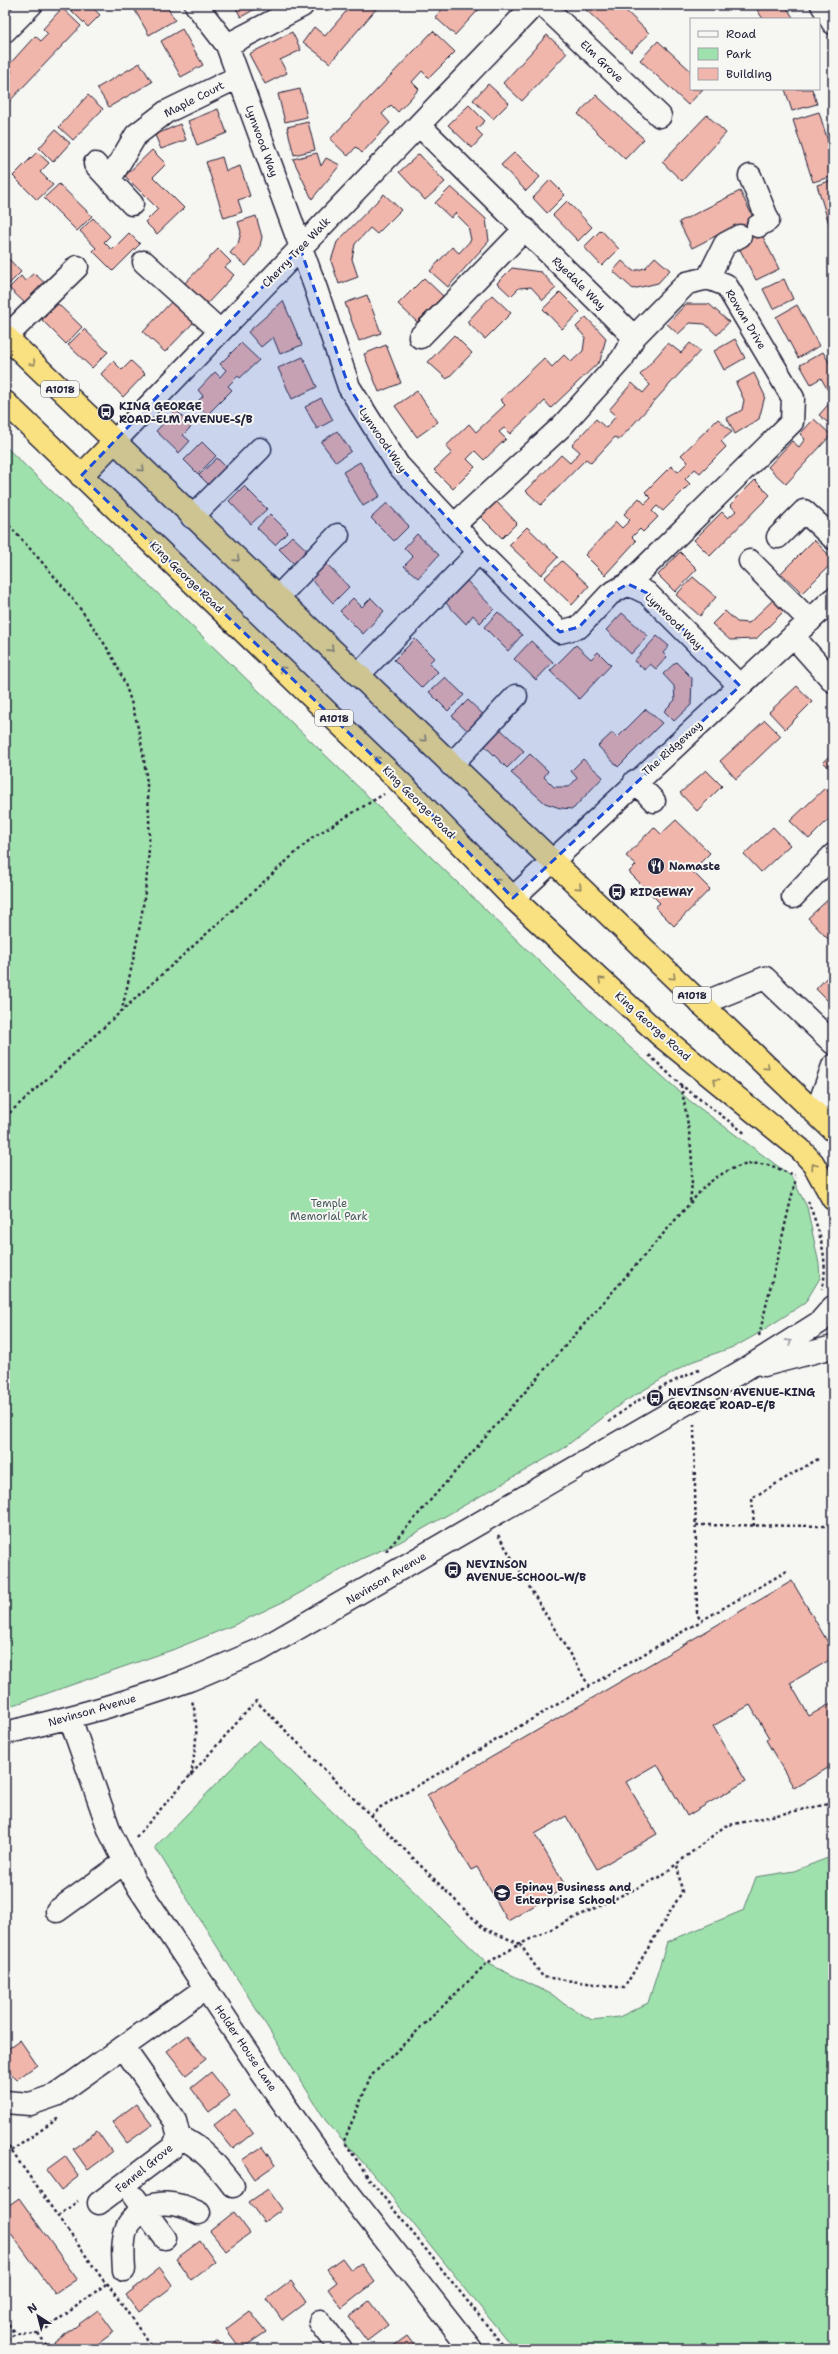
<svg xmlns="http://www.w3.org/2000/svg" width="838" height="2354" viewBox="0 0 838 2354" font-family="'Shantell Sans',sans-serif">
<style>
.green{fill:#9fe1ac;stroke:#608274}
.building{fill:#f0b5ab;stroke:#22223b}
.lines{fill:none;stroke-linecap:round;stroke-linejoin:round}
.minor-casing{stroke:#22223b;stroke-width:25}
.highway-casing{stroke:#22223b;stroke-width:25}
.path{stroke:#22223b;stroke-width:2.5;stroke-dasharray:3 3;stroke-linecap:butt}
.minor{stroke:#f6f6f2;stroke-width:22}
.highway{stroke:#f9e181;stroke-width:22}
.oneway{stroke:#8e825e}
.oneway2{stroke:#9797a0}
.marked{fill:#1d4ed8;fill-opacity:0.2;stroke:#1d4ed8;stroke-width:3;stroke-dasharray:8 5;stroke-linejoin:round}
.labels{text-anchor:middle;stroke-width:4;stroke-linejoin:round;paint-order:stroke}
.shield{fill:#f6f6f2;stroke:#626272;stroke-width:1}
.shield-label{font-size:10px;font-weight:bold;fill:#22223b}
.street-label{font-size:11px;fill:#22223b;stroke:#f6f6f2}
.poi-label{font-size:11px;font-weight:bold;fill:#22223b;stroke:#f6f6f2;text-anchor:start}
.park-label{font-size:11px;fill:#485b5d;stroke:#f6f6f2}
</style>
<rect width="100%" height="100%" fill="#f6f6f2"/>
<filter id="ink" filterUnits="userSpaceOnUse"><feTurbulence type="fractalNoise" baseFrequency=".025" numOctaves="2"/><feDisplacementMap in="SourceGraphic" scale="8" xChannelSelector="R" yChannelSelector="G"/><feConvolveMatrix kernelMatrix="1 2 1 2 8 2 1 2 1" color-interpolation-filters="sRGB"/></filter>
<g filter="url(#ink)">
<path class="green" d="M5 446 604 1024 690 1101 791 1176 807 1207 819 1264 820 1278 805 1303 754 1336 736 1346 691 1362 622 1403 561 1450 400 1542 361 1559 289 1599 234 1625 172 1650 5 1708Z
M259 1740 487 1963 553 1995 564 2004 592 2020 619 2017 648 2003 667 1942 744 1910 756 1877 794 1871 833 1856V2349H514L374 2175 326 2121 155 1847Z"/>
<path class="building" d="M70 5H90L100 15 88 27 68 7Z
M132 5H166L175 20 149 35Z
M234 5H262L241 17Z
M345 5H374L377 8 330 63 303 42 314 27 325 36 349 8Z
M446 5H483L455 35 435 17Z
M586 5H620L649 33 631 52 584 8Z
M754 5H785L794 19H763Z
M62 8 81 26 5 106V79L12 71 6 68 35 36 41 41 48 34 43 29Z
M182 29 203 65 181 77 161 41Z
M433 31 455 52 429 78 422 71 412 82 419 89 398 112 391 105 382 114 390 123 362 153 356 147 348 156 330 139Z
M292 32 301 50 280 60 287 73 265 84 249 54Z
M547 35 567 53 522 101 503 83Z
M658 41 691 71V89H703L688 105 640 60Z
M140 63 152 82 109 107 97 88Z
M488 84 509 103 493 119 473 100Z
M300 89 307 117 285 122 278 94Z
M785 89H812L817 104 792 111Z
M88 95 103 109 73 140 59 127Z
M596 95 644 139 625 159 578 114Z
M469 105 485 121 476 129 483 136 472 148 448 125Z
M218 109 227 133 197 145 188 121Z
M819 112 833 158V176L813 182 793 120Z
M707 115 726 133 682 181 662 162Z
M308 122 315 150 294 155 287 127Z
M180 124 186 140 161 149 155 135Z
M55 130 70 143 53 162 39 148Z
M152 150 166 164 153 177 184 208 157 234 145 222 158 209 125 176Z
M37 152 49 163 40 172 53 185 37 200 13 176Z
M515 152 540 177 526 191 501 165Z
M317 153 321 166 326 158 340 165 312 199 293 159Z
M419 154 445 182 425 200 399 172Z
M222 157 226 171 240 166 250 196 238 200 242 212 224 218 206 162Z
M550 180 565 195 547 213 533 198Z
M833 180V237L817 185Z
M59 184 92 216 77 231 44 198Z
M451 187 486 219 489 241 448 287 430 271 452 247 459 253 471 240 468 226 455 213 451 218 435 203Z
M740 191 779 269 756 280 738 246 744 243 735 226 692 248 679 222Z
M384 194 401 210 377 234 370 228 355 244 352 259 358 277 339 284 331 261 337 242Z
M567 201 592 227 578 241 553 215Z
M256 216 262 237 259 250 246 266 230 253 238 244 241 232 238 222Z
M93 218 110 236 104 242 112 250 129 233 140 244 113 271 93 251 96 248 80 231Z
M601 230 619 249 602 266 584 247Z
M218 249 231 262 225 267 234 275 203 308 181 287Z
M655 257 670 270 658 283 633 289 613 271 622 261 633 271 645 268Z
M8 258 21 272 7 286 5 261Z
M512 268 541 272 556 288 543 300 531 287 519 288 511 296 497 283Z
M34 273 50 288 30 308 9 288 21 276 25 281Z
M424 278 443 296 417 322 398 304Z
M784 279 793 299 773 309 763 289Z
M560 292 580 312 562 329 543 309Z
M367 295 381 333 359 341 345 303Z
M492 295 511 313 485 339 467 322Z
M173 300 195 321 165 352 143 332Z
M283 301 302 345 280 354 273 337 261 347 248 332Z
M58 304 82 327 66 344 42 320Z
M686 304H709L729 322 717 335 705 324 690 323 678 334 667 324Z
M797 305 819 346 798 358 776 317Z
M586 317 606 338 600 361 551 408 545 401 510 434 504 428 499 432 506 439 484 460 475 451 467 459 475 467 453 489 434 470 452 453 446 446 469 424 476 432 505 405 500 400 544 358 552 367 564 355 571 362 583 351 585 337 576 327Z
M84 329 108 352 92 368 68 345Z
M454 335 472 353 447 379 428 362Z
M735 339 745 358 724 370 714 351Z
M241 343 259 360 240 378 238 376 228 386 232 390 207 415 196 403 203 396 198 390 215 372 220 377 226 370 220 364Z
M668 343 681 353 690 343 700 351 619 440 615 437 591 463 586 459 541 505 526 491 561 455 570 463 580 452 572 445 596 419 606 428 616 416 609 410 632 383 643 393 650 385 640 375Z
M386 345 401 383 379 392 364 354Z
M823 352 833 369V392L830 394 821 378 811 384 800 365Z
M303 357 317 387 292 399 278 368Z
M113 361 122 370 131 361 145 374 123 397 101 374Z
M754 373 765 396 759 419 735 434 727 418 742 410 744 400 736 383Z
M417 391 438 422 417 437 395 406Z
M321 398 333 420 317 429 305 407Z
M833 399V427L819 415Z
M176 410 192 426 183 435 190 441 179 453 156 431Z
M718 419 732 432 721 441 726 447 700 473 695 469 685 479 690 484 663 511 657 506 652 511 658 517 643 532 640 529 632 537 636 541 605 575 585 555 616 522 622 528 630 520 624 514 639 498 645 504 651 498 645 492 671 466 678 472 688 462 681 455Z
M814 419 831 435 786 484 768 467 792 441 799 447 805 439 800 434Z
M337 431 351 451 336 462 321 442Z
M202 442 216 456 198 474 184 460Z
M217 458 231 472 213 489 199 475Z
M360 462 380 496 363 506 343 472Z
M755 480 770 495 710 556 694 540 722 512 728 518 736 511 730 505Z
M244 486 267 509 251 524 229 501Z
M493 498 517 523 502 538 477 513Z
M387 503 409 526 394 541 371 518Z
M270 514 288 532 275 545 257 528Z
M527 527 558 557 541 575 509 545Z
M417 534 439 555 418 578 404 566 413 557 404 548Z
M292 536 310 553 297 567 279 549Z
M814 540 833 559V562L802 593 781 573Z
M680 552 697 569 675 592 658 575Z
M562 561 589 586 572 605 544 578Z
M327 564 349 587 333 603 311 579Z
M693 577 716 597 700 616 676 595Z
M465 579 494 609 480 623 473 615 466 624 443 600Z
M353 598 362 607 371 598 384 611 363 634 340 611Z
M775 598 786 609 756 639 730 640 712 624 725 611 737 622 749 623Z
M498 612 522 635 508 651 484 627Z
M622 613 648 636 631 654 606 630Z
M657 636 669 646 663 653 667 657 656 669 650 664 645 670 634 661Z
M415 639 434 658 429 663 438 672 422 688 394 660Z
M531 641 553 662 536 680 514 659Z
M576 645 591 659 598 652 611 665 579 699 550 671Z
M833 649V660L828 654Z
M676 662 692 678 691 705 674 721 664 711 675 700 674 686 663 674Z
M445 677 464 695 448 711 429 692Z
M797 686 812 702 785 729 769 712Z
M468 700 488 719 472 735 452 716Z
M646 709 662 723 618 767 598 746 612 733 617 738Z
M765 720 781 736 736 779 720 761Z
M498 727 524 751 507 768 483 744Z
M833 752V771L823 762Z
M530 754 548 771 544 777 554 787H569L577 778 571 771 583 759 603 777 573 809 560 808 545 803 511 773Z
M706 770 722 786 697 811 680 793Z
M825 788 833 797V815L809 839 790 821Z
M676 820 710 853 692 871 710 889 674 926 655 907 660 903 629 872 636 865 626 856 654 827 661 834Z
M773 827 790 845 761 872 744 854Z
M833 895V935L828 939 808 918Z
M833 971V1006L816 989Z
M792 1581 833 1651V1658L790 1683 809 1716 833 1702V1765L794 1788 766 1740 769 1738 750 1705 713 1726 746 1781 687 1816 657 1764 626 1782 657 1834 597 1869 566 1816 535 1834 566 1887 508 1921 477 1867 471 1870 427 1795Z
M188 2035 206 2059 186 2075 167 2051Z
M20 2040 37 2065 16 2080 5 2064V2051Z
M211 2072 230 2096 209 2112 191 2088Z
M136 2104 152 2125 127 2143 112 2122Z
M235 2109 253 2133 233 2149 214 2125Z
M97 2131 112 2152 88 2170 73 2149Z
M262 2147 275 2165 255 2179 242 2160Z
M65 2156 79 2176 61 2190 46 2170Z
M268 2189 282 2209 264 2222 249 2202Z
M19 2198 77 2279 55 2294 5 2225V2208Z
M234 2212 250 2233 226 2251 210 2231Z
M200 2241 215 2262 191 2280 176 2259Z
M342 2258 351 2270 361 2263 375 2282 342 2308 328 2289 337 2282 327 2269Z
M160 2268 173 2286 139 2312 126 2295Z
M291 2281 306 2302 282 2320 267 2299Z
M369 2301 388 2325 367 2341 349 2317Z
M98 2310 114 2332 91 2349H54L51 2345Z
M250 2311 266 2332 241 2349 226 2329Z
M407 2336 417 2349H389Z
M218 2341 225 2349H207Z"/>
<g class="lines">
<defs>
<path id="minor" d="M196 5 227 45 315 286 349 387 398 465 479 552 560 632 579 627 610 594 628 584 647 593 740 686
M543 5 660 116
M822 5 833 23
M5 31 31 5
M227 45 302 6
M419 125 634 337
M95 164 132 204
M750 176 768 220 758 226
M110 179 136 135 166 112 238 77
M144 262 220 331
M708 278 725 244 740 236
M6 337 77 267
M420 337 525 229
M114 442 534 5
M192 517 260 449
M454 525 561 427 622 359 634 337 687 283 708 278 726 285 793 398 792 422 628 584
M778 537 804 511 833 538
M750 561 810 621
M277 598 338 535
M793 636 833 681
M358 675 479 552
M451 765 516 696
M635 781 654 801
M793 897 833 855
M513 898 833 599
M701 1004 765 978 833 1043
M816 1113 833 1066
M764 1365 833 1347
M70 1718 110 1832 135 1882 262 2073 333 2173 471 2349
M5 1733C66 1719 126 1703 184 1682 210 1672 235 1660 260 1650L744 1370 820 1322 833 1307
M57 1911 125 1862
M5 2102 30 2104 56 2095 206 1988
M179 2137C202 2146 218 2167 233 2186
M135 2198 165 2238
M99 2203 172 2148 179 2137 175 2121 123 2047
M124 2270C123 2256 122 2240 127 2227 128 2223 133 2219 136 2215 154 2197 179 2203 199 2213
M320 2322 341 2349"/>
<path id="highway" d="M5 336 833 1130
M5 402 401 783 513 898 661 1036 800 1149 813 1163 833 1199
M81 476 114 442"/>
</defs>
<use href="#minor" class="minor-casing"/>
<use href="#highway" class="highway-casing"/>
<path class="path" d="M5 521C43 563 81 604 110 653 143 708 153 800 148 864 144 913 133 962 122 1009
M649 1055 681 1085 746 1134
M681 1085C688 1124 696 1161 690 1201
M5 1117 313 837 384 794
M808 1201C818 1227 830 1261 822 1289
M759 1336 796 1178
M609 1422C636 1399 666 1384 699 1370
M694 1424 697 1614 701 1621
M696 1525 833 1526
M754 1526 752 1498 818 1459
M498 1535 589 1686
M386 1551 705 1186C723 1171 744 1160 768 1165 778 1167 785 1173 795 1175
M191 1776C195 1750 200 1726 192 1701
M371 1816 379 1808 787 1571
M136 1837 256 1701 483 1928 520 1944 660 1877 725 1826 833 1803
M5 2142 106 2284 50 2326 38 2333 15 2334 5 2341
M11 2151 60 2117
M58 2216 78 2201
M107 2283 153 2349
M5 2319 15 2334
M38 2333 49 2349
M506 2349 370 2180 344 2141 371 2076 487 1963 520 1944 543 1977 624 1988 682 1892 677 1864"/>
<use href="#minor" class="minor"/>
<use href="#highway" class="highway"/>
</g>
<defs><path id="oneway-chevron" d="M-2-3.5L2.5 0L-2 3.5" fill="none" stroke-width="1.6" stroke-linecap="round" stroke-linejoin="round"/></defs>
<g class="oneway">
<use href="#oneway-chevron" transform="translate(33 363) rotate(44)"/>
<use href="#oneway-chevron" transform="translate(142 469) rotate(44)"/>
<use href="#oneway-chevron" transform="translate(237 559) rotate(44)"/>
<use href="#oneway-chevron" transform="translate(331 649) rotate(44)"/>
<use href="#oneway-chevron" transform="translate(282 669) rotate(-136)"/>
<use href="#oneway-chevron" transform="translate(424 739) rotate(44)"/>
<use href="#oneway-chevron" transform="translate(376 759) rotate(-136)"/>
<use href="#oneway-chevron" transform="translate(497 881) rotate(-134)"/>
<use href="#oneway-chevron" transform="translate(579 887) rotate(44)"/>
<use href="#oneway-chevron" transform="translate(673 977) rotate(44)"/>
<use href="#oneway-chevron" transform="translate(601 980) rotate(-137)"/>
<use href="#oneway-chevron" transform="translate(767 1067) rotate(44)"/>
<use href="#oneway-chevron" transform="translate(716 1081) rotate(-141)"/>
<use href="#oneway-chevron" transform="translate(814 1166) rotate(-124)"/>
</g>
<use class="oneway2" href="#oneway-chevron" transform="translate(789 1342) rotate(-32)"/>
</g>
<path class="marked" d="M300 248 349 387 398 465 479 552 560 632 579 627 610 594 628 584 647 593 740 686 513 898 401 783 81 476Z"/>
<defs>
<symbol id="bus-disc" viewBox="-11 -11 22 22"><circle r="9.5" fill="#22223b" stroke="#f6f6f2"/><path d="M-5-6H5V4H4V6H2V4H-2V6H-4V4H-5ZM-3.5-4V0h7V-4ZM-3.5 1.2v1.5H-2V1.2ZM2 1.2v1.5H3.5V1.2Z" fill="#fff"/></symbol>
<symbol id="restaurant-disc" viewBox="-11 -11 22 22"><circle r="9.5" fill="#22223b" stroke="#f6f6f2"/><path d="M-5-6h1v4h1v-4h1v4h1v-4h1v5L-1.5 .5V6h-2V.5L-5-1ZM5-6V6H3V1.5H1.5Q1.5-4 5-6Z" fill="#fff"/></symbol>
<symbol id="school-disc" viewBox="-11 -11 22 22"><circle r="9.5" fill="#22223b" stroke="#f6f6f2"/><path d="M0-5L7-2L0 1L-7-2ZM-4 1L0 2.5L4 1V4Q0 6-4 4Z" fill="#fff"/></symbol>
</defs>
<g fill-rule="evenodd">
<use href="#bus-disc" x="96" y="402" width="20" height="20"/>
<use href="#restaurant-disc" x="646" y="856" width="20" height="20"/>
<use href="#bus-disc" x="607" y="882" width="20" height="20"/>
<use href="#bus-disc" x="645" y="1388" width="20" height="20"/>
<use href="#bus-disc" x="443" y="1560" width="20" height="20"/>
<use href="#school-disc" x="492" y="1883" width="20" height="20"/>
</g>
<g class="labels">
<g class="shield">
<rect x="41" y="381" width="38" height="16" rx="3"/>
<rect x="315" y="710" width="38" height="16" rx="3"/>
<rect x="673" y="987" width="38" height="16" rx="3"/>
</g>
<g class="shield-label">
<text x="60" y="393">A1018</text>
<text x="334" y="722">A1018</text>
<text x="692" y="999">A1018</text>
</g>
<g class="street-label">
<text transform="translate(602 61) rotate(44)" y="4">Elm Grove</text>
<text transform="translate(194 99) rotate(-27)" y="4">Maple Court</text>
<text transform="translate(262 141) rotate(70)" y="4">Lynwood Way</text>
<text transform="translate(296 252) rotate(-46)" y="4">Cherry Tree Walk</text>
<text transform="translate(579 283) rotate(45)" y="4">Ryedale Way</text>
<text transform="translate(746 319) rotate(59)" y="4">Rowan Drive</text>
<text transform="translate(383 440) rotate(56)" y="4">Lynwood Way</text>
<text transform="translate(187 577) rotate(44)" y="4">King George Road</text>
<text transform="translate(674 621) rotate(44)" y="4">Lynwood Way</text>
<text transform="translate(672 748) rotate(-42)" y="4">The Ridgeway</text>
<text transform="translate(419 802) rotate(45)" y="4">King George Road</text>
<text transform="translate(653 1026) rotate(42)" y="4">King George Road</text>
<text transform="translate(386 1578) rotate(-31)" y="4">Nevinson Avenue</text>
<text transform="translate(92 1710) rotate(-16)" y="4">Nevinson Avenue</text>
<text transform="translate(246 2048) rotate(56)" y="4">Holder House Lane</text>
<text transform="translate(144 2168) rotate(-39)" y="4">Fennel Grove</text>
</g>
<g class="poi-label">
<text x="119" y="410">KING GEORGE<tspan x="119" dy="13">ROAD-ELM AVENUE-S/B</tspan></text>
<text x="669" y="870">Namaste</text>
<text x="630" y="896">RIDGEWAY</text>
<text x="668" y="1396">NEVINSON AVENUE-KING<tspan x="668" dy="13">GEORGE ROAD-E/B</tspan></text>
<text x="466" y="1568">NEVINSON<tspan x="466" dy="13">AVENUE-SCHOOL-W/B</tspan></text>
<text x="515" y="1891">Epinay Business and<tspan x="515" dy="13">Enterprise School</tspan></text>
</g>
<g class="park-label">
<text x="329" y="1207">Temple<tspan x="329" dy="13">Memorial Park</tspan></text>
</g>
</g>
<rect width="838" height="2354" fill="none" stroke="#f6f6f2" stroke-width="20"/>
<rect x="10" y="10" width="818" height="2334" fill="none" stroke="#22223b" stroke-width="1.5" filter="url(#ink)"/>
<rect x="690" y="18" width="130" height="72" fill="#f6f6f2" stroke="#a1a1a9"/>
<rect x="698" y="31" width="20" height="6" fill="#f6f6f2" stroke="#a1a1a9"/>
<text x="726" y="38" font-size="12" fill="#22223b">Road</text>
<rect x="698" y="48" width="20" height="12" fill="#9fe1ac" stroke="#a1a1a9"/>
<text x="726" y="58" font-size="12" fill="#22223b">Park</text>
<rect x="698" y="68" width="20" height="12" fill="#f0b5ab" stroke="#a1a1a9"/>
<text x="726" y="78" font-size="12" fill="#22223b">Building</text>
<g transform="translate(38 2316) rotate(324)" stroke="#f6f6f2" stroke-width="3" paint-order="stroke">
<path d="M0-3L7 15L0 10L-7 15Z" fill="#22223b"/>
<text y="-6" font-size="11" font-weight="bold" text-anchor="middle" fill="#22223b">N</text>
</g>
</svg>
